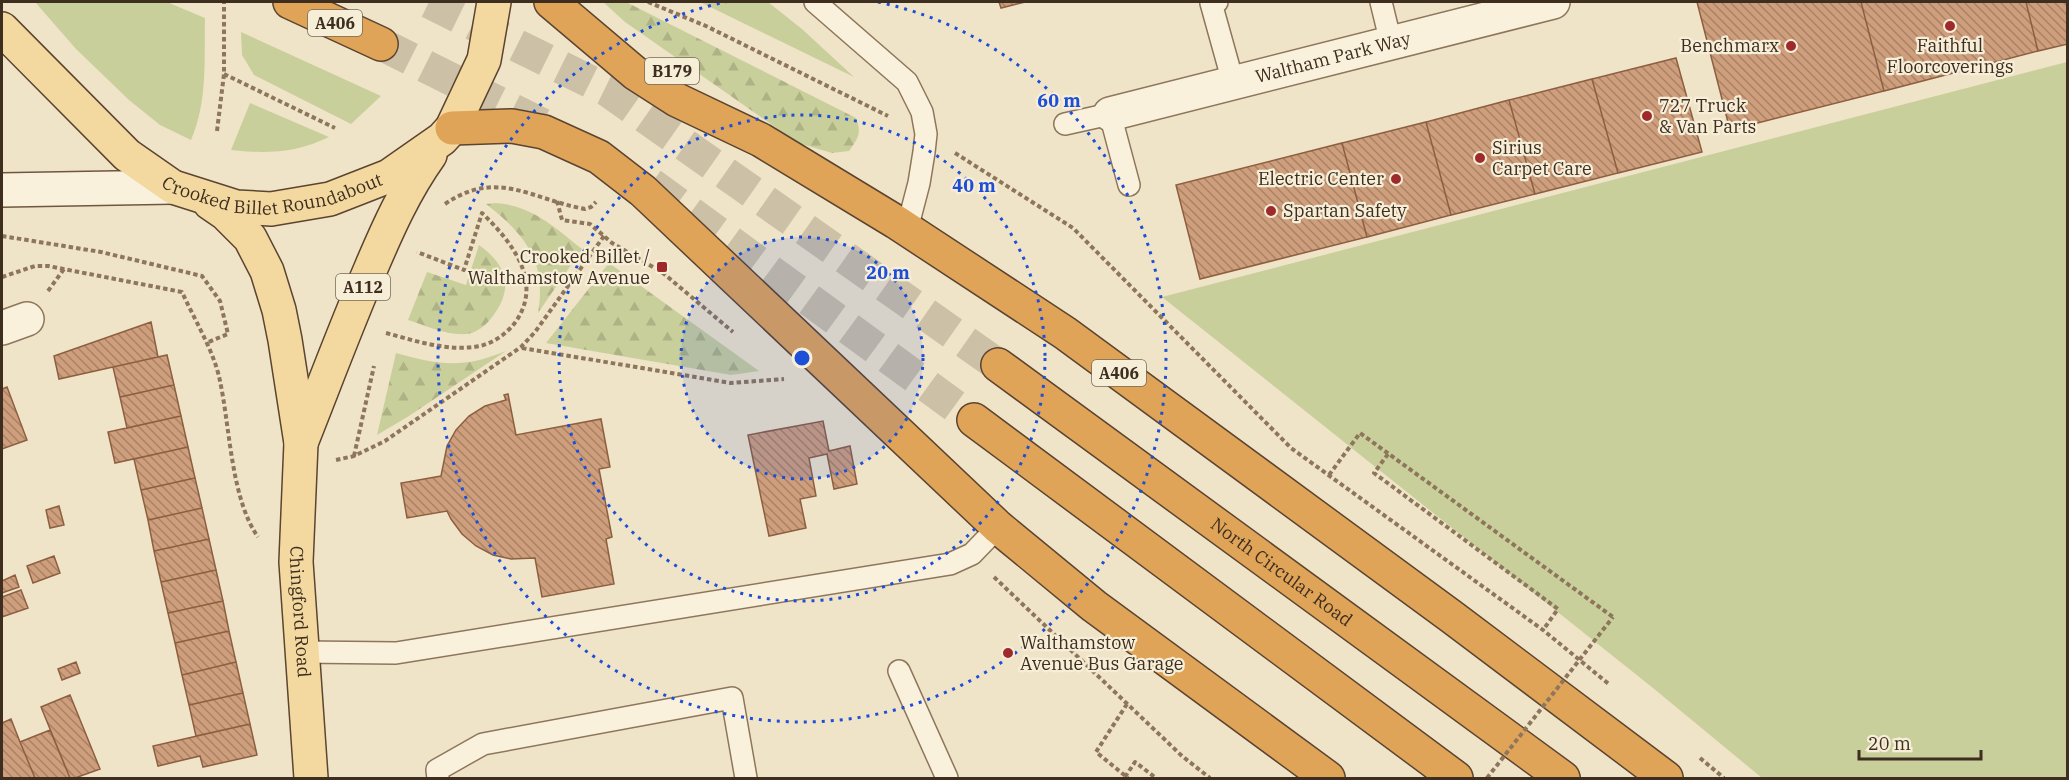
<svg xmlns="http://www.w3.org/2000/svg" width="2069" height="780" viewBox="0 0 2069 780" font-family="'IBM Plex Serif',serif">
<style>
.grass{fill:#c9cf9b}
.forest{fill:url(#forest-firs)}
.building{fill:url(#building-back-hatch);stroke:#8d5f41;stroke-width:1.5}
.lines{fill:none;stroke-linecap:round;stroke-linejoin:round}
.highway-tunnel{stroke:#ccc0a6;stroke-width:33;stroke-dasharray:33 16;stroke-linecap:butt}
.lane-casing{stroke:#8d765c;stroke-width:24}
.street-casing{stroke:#8d765c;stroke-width:36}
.secondary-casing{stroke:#6f573f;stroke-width:36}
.primary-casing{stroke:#5b4430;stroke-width:36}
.highway-casing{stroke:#5b4430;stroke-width:36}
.path{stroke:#8d765c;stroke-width:4;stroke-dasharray:4.5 3;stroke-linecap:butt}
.lane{stroke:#faf1dc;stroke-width:21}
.street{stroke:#faf1dc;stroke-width:33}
.secondary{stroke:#faf1dc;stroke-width:33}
.primary{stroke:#f3d9a0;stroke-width:33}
.highway{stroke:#e0a458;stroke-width:33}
.path-bridge{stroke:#8d765c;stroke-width:4;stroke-dasharray:4.5 3;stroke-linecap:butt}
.ring{fill:none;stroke:#1d4ed8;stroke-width:3;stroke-dasharray:3 6}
.poi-dot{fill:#9e2a2b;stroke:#f7eed8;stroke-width:2}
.labels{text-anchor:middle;stroke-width:4.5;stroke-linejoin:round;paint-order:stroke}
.shield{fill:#f7eed8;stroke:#756857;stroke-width:1.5}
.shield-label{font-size:16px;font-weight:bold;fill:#3d2e20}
.poi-label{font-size:18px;fill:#3d2e20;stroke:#f7eed8;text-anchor:start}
.street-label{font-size:18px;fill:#3d2e20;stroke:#f7eed8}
.centre{fill:#1d4ed8;stroke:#f7eed8;stroke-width:3}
.ring-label{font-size:18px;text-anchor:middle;font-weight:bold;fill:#1d4ed8;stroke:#f7eed8;stroke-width:4.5;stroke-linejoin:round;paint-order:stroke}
</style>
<defs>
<pattern id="forest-firs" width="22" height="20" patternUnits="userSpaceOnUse" patternTransform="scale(1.5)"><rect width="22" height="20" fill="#c9cf9b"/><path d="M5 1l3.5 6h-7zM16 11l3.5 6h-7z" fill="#aeb285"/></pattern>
<pattern id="building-back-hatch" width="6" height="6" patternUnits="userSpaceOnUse" patternTransform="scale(1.5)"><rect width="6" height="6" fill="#cf9f7d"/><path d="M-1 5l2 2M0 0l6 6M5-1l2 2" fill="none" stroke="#a98266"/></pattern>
</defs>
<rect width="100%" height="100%" fill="#f0e4c8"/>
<path class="grass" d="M35 2H167L205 18C204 59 208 101 191 140L160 125 129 100 76 49Z
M700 2H768L802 29 854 77Z
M241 32 381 96 351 124 254 75 242 55Z
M2067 62V778H1762L1653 688 1162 297Z
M250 103 329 137C297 153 266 154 231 150Z"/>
<path class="forest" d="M603 2H626L856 118C862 133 858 139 849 151L832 153 798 143 625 22Z
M496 203C533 206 554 227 582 249L538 313C547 262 525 234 486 204Z
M479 245C507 265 514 288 493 316 488 323 480 330 472 333 452 338 427 326 408 320L427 272 466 285Z
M609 263 759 371 731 375 546 343Z
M506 351 409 416 377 435 396 353C440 365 462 369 506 351Z"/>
<path class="building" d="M999 2H1025L1001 8Z
M1697 2H1861L1884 91 1730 130Z
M1861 2H2026L2038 51 1884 91Z
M2026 2H2068V44L2038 51Z
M1676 58 1702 152 1618 173 1592 79Z
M1592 79 1618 173 1535 194 1509 100Z
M1509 100 1535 194 1451 215 1426 122Z
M1426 122 1451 215 1367 237 1342 143Z
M1342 143 1367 237 1200 279 1176 185Z
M151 322 158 357 59 379 54 356Z
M167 355 174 385 120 397 113 367Z
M174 385 181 416 127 428 120 397Z
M7 387 27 440 2 449V389Z
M508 394 516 435 601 419 610 467 599 469 612 537 606 539 614 584 542 597 535 558 511 559 493 555 476 546 462 534 451 519 447 511 407 518 401 483 441 476 447 446 456 430 469 416 485 406 506 400 504 395Z
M181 416 188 447 115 463 108 432Z
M823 421 829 451 850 446 857 484 834 489 827 454 809 458 816 496 800 499 806 528 769 536 748 435Z
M188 447 195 478 141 490 134 459Z
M195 478 202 508 148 520 141 490Z
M59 506 64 525 50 528 46 510Z
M202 508 209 539 154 551 148 520Z
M209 539 216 570 161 582 154 551Z
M54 556 60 573 33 583 27 566Z
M216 570 223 601 168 613 161 582Z
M15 575 19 587 2 593V581Z
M21 590 28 608 2 617V597Z
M223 601 229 631 175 643 168 613Z
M229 631 236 662 182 675 175 643Z
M76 662 80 673 62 680 58 669Z
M236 662 243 693 189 705 182 675Z
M243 693 250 724 196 736 189 705Z
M70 695 100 769 75 778H70L41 707Z
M11 719 20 742 35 778H2V723Z
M250 724 257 755 203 767 200 756 158 766 153 746Z
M50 730 70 778H35L20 742Z"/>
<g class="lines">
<path class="highway-tunnel" d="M429 2 607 90 998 365
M381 44 551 129
M651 184 974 420"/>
<defs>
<path id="lane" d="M815 2 907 82 922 112 926 134 924 152 919 183 907 229
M1217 2 1211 3 1233 82
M1381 2 1391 43
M1065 124 1110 114 1129 185
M301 652 396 653 950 564 972 554 998 527
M899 671 947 778
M438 778 437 770 483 744 732 698 746 778"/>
<g id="street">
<path id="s1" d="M1110 114 1553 2"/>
<path d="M2 328 27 319"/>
</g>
<path id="secondary" d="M2 190 173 187"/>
<g id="primary">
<path id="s2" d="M2 29 127 155 173 187 236 207 271 209 330 199 389 176 442 139 452 128 484 60 494 2"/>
<path id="s3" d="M210 203 226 214 250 238 267 271 279 310 285 340 301 443 296 562 311 778"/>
<path d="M301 443C324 385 346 326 371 268 388 228 405 190 430 155"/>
</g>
<g id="highway">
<path d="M290 2 381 44"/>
<path d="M551 2 635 73 677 100 761 140 896 222 1065 333 1452 617 1666 778"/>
<path d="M452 128 512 126 544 132 599 157 643 191 998 527 1094 606 1328 778"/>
<path id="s4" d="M998 365 1563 778"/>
<path d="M974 420 1456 778"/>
</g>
</defs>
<use href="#lane" class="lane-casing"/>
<use href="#street" class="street-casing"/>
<use href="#secondary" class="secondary-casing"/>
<use href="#primary" class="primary-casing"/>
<use href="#highway" class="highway-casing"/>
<path class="path" d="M648 2 706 26 888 116
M224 74 335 128
M217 131 224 74V2
M955 153 1073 228 1291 448 1543 630 1610 685
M557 201 562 220 590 224 612 243 663 273 733 332
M445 204C497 168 533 200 585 209L591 207 596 202
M2 236 101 252 202 276 220 301 228 334 206 343
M2 277 35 266H48L182 292C195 321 214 351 220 381 230 427 231 499 258 537
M48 291 64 269
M386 333C416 341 448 352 480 346 493 343 506 334 514 324 545 283 512 242 482 213L464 270 417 252
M522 348 731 383 784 379
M1388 454 1374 473 1558 609 1543 630
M354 456 374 366
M336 460 354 456 385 441 521 347 535 332 604 236
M1329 475 1360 433 1613 617
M994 577 1182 756 1210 778
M1127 704 1096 752 1128 778
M1700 758 1724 778
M1125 777 1135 762 1156 778"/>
<use href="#lane" class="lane"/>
<use href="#street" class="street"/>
<use href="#secondary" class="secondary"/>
<use href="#primary" class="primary"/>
<use href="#highway" class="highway"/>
<path class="path-bridge" d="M1487 778 1613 617"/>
</g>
<circle cx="802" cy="358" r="121" fill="#1d4ed8" fill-opacity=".12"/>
<g class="ring">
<circle cx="802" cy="358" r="121"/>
<circle cx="802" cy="358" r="243"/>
<path d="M878 2A364 364 0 1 1 726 2"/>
</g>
<g class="poi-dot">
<circle cx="1950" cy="26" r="6"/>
<circle cx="1791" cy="46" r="6"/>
<circle cx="1647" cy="116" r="6"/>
<circle cx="1480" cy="158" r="6"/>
<circle cx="1396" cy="179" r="6"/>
<circle cx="1271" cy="211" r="6"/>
<rect x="656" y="261" width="12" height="12" rx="3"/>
<circle cx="1008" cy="653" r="6"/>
</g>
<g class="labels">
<g class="shield">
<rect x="308" y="10" width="54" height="26" rx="4.5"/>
<rect x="645" y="58" width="54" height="26" rx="4.5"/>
<rect x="336" y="274" width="54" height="26" rx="4.5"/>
<rect x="1092" y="360" width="54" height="26" rx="4.5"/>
</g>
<g class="shield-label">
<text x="335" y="29">A406</text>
<text x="672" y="77">B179</text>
<text x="363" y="293">A112</text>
<text x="1119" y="379">A406</text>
</g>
<g class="poi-label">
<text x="1779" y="52" text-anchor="end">Benchmarx</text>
<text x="1950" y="52" text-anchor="middle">Faithful<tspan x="1950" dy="21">Floorcoverings</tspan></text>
<text x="1659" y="112">727 Truck<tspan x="1659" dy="21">&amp; Van Parts</tspan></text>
<text x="1492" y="154">Sirius<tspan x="1492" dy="21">Carpet Care</tspan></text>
<text x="1384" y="185" text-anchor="end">Electric Center</text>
<text x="1283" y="217">Spartan Safety</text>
<text x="650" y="263" text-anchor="end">Crooked Billet /<tspan x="650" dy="21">Walthamstow Avenue</tspan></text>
<text x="1020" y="649">Walthamstow<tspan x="1020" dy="21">Avenue Bus Garage</tspan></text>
</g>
<g class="street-label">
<text dy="6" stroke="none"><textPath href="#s1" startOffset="230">Waltham Park Way</textPath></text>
<text dy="6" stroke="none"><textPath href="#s2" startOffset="336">Crooked Billet Roundabout</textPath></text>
<text dy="6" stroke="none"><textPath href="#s4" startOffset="351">North Circular Road</textPath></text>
<text dy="6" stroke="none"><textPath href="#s3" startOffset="435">Chingford Road</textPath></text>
</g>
</g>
<circle cx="802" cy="358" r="9" class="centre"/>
<g class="ring-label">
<text x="1059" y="107">60 m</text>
<text x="974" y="192">40 m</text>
<text x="888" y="279">20 m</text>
</g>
<rect width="2069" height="780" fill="none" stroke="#3d2e20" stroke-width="6"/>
<path d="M1859 750v9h122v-9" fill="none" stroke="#3d2e20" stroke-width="3"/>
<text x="1868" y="750" font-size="18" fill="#3d2e20" stroke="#f7eed8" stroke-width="4.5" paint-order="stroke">20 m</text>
</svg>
